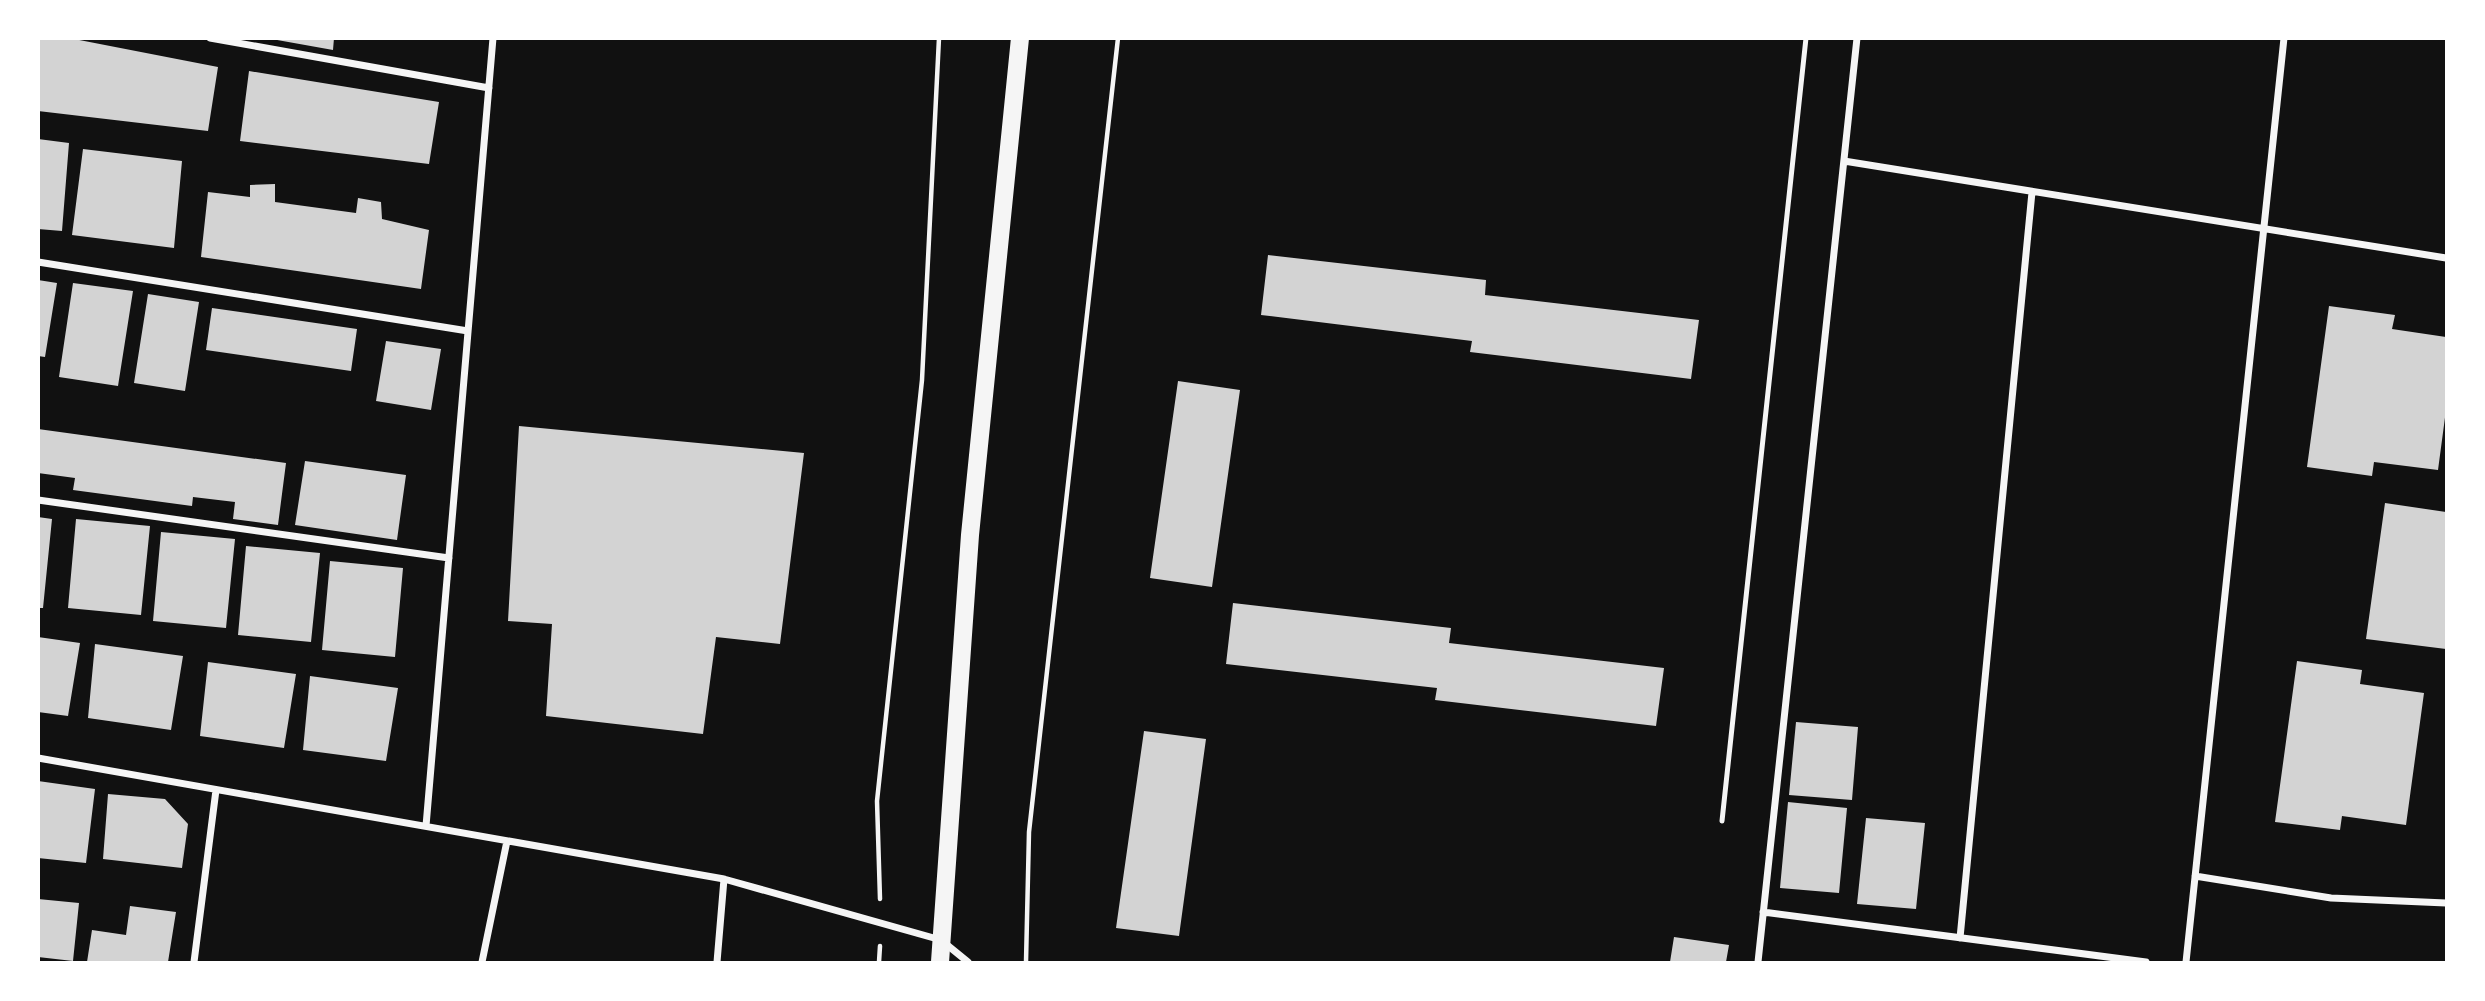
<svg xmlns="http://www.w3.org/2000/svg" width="2485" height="1001" viewBox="0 0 2485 1001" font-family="'Fira Sans Condensed',sans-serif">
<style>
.building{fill:#d3d3d3}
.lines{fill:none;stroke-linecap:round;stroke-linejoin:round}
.path{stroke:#f5f5f5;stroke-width:4.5}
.service{stroke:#f5f5f5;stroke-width:5}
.minor{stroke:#f5f5f5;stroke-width:7}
.primary{stroke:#f5f5f5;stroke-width:18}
</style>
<rect width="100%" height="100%" fill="#111"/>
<path class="building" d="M38 38H69L218 67 208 131 38 111Z
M266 38H334L333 50Z
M249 71 439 102 429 164 240 141Z
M38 139 69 143 62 231 38 229Z
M83 149 182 161 174 248 72 235Z
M275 184V202L356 213 358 198 381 202 382 219 429 230 421 289 201 257 208 192 250 197V185Z
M1268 255 1486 280 1485 295 1699 320 1691 379 1470 352 1472 341 1261 315Z
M38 280 57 283 45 357 38 356Z
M73 283 133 291 118 386 59 377Z
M148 294 199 302 185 391 134 383Z
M2329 306 2395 315 2392 329 2446 337V410L2438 470 2374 462 2372 476 2307 467Z
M212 308 357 329 351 371 206 350Z
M386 341 441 349 431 410 376 401Z
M1178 381 1240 390 1212 587 1150 578Z
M519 426 804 453 780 644 716 637 703 734 546 716 552 624 508 621Z
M38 429 286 463 278 525 233 519 235 502 193 497 192 506 73 490 75 478 38 473Z
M305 461 406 475 397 540 295 525Z
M2385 503 2446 512V649L2366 639Z
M38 517 52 519 43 608H38Z
M76 519 150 526 141 615 68 608Z
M161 532 235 539 226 628 153 621Z
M246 546 320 553 311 642 238 635Z
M330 561 403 568 395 657 322 650Z
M1233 603 1451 628 1449 643 1664 668 1656 726 1435 700 1437 688 1226 664Z
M38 637 80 643 68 716 38 712Z
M95 644 183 656 171 730 88 718Z
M2297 661 2362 670 2360 684 2424 693 2406 825 2342 816 2340 830 2275 822Z
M208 662 296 674 284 748 200 736Z
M310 676 398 688 386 761 303 750Z
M1796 722 1858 727 1852 800 1789 795Z
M1144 731 1206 739 1179 936 1116 928Z
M38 781 95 789 86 863 38 858Z
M108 794 165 799 188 824 182 868 103 859Z
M1788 802 1847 808 1839 893 1780 888Z
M1866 818 1925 823 1916 909 1857 904Z
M38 899 79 903 73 961 38 957Z
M130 906 176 912 168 962H87L92 930 126 935Z
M1674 937 1729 945 1726 962H1670Z"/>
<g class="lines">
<path class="path" d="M880 899 877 801 922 380 939 38
M879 962 880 946
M1026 962 1029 832 1118 38"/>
<path class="service" d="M1722 821 1806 38"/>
<path class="minor" d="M210 38 489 88
M1844 161 2446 258
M38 262 468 331
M38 500 449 558
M38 758 724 879 941 940 968 962
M426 826 493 38
M2195 876 2331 898 2446 903
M1763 912 2146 962
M1960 938 2032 192
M194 962 216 790
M482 962 507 841
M717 962 724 879
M1758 962 1857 38
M2186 962 2284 38"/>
<path class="primary" d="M940 962 970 535 1020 38"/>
</g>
<rect width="2485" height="1001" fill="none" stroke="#ffffff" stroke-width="80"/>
</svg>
